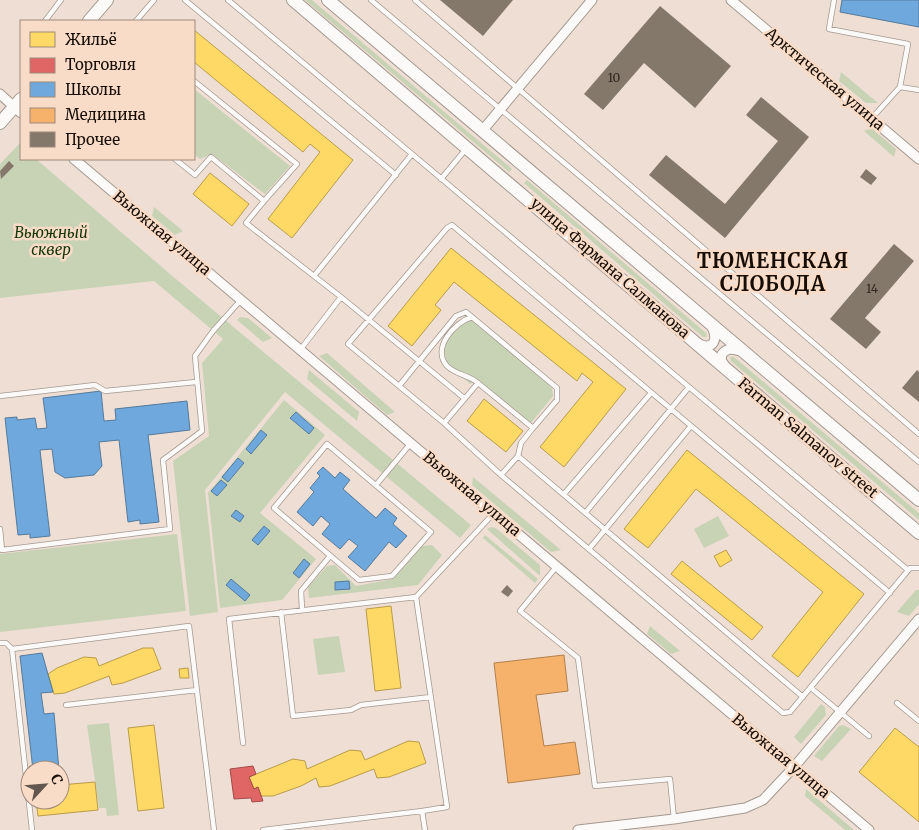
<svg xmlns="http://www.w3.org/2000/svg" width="919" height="830" viewBox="0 0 919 830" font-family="Merriweather,serif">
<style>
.green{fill:#c8d3b6}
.homes{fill:#ffd966;stroke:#b99c49}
.shops{fill:#e06666;stroke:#a34b49}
.schools{fill:#6fa8dc;stroke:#547a9c}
.health{fill:#f6b26b;stroke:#b3804d}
.building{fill:#84786b}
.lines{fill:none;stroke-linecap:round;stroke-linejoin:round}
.lane-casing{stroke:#a49990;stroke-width:6}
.street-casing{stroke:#a49990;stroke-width:11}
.secondary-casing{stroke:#a49990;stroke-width:14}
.lane{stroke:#fcfaf8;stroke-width:4.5}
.street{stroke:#fcfaf8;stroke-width:9}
.secondary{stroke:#fcfaf8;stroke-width:12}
.labels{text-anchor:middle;stroke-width:5;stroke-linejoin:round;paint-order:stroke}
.number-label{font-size:12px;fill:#32281f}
.street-label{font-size:15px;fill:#160d06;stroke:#f9dcc8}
.park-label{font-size:15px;font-style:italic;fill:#143606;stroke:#f9dcc8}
.district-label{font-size:20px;font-weight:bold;letter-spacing:1px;fill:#160d06;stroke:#f9dcc8}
</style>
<rect width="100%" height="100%" fill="#eeded3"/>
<path class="green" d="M305 0H312L512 169 509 172Z
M841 72 878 103H866L839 81Z
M194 89 290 166 265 194 212 154 200 159 194 154Z
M871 128 896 149 894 157 864 131Z
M20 143 21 159H36L170 274 471 525 460 538 285 392 205 490 218 612 190 616 173 461 209 436 202 363 223 339 154 281 0 298V164Z
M527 180 706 333 707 337H703L524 183Z
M154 207 183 231 175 235 152 216Z
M240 317 248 318 272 338 263 342 237 320Z
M473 319 552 388 553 396 531 423 477 379 470 384 446 361 444 345C452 335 459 321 473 319Z
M327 353 395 412 387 415 319 356Z
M730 357H734L919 513V520L731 361Z
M309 370 359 412 357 421 307 379Z
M284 400 325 435 260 513 316 559 282 600 220 608 208 493Z
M473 477 561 550 551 552 472 485Z
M718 516 729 536 704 548 694 529Z
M492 527 497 529 540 565V576L487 529Z
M177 534 186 611 0 632V554Z
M485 535 538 579 535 583 483 538Z
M432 545 442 555 418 585 309 598 308 587 327 566 335 565 356 586 393 579 422 546Z
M916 590H919V604L909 616 897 612Z
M650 626 680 651 671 654 647 634Z
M339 636 345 672 318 675 313 639Z
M821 704 825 707 826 715 801 744 794 737Z
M109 723 119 815 107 816 106 808H99L87 725Z
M843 725 851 729 822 761 814 756 839 726Z
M806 789 854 830H845L805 796Z"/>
<path class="homes" d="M194 30 353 160 292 238 268 219 320 152 310 144 303 152 194 62Z
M210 173 249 204 232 226 193 194Z
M451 248 626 389 564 467 540 447 593 382 582 373 577 381 454 282 435 305 441 310 412 346 388 326Z
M484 399 523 431 506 452 467 421Z
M687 450 864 594 798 677 772 656 823 592 696 489 648 548 624 529Z
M726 550 732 560 720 567 714 556Z
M682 561 763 627 752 640 671 574Z
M391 606 401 688 375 691 366 609Z
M143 648H153L161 669 123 683 112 685 109 676 65 693 54 694 48 674 57 668 84 657 96 658 99 666Z
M188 668 189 678H180L179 669Z
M154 725 164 808 138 811 128 728Z
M895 728 919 747V822L859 772Z
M408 741 419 742 426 763 389 777 377 778 374 769 330 786 319 787 316 778 301 786 273 796H261L258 787 254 789 249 777 293 759 305 761 307 769 350 750 361 751 365 760Z
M95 782 98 810 38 816 36 800H60V785Z"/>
<path class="shops" d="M253 766 256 774 249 777 254 789 258 787 263 801 252 802 251 798 234 799 230 769Z"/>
<path class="schools" d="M842 0H919V27L840 12Z
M101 391 104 421 116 420 115 409 187 401 190 430 148 435 159 522 140 524V520L128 522 119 440 99 442 102 466 94 475 65 478 55 472 52 449 40 450 50 536 30 538V534L18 535 5 418 17 417V420L35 418 37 429 47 428 43 398Z
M296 412 314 428 309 434 290 418Z
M261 430 267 435 251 454 246 449Z
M238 458 244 463 228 482 222 477Z
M323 467 335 478 340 472 350 480 343 489 376 518 385 508 397 518 393 524 407 536 396 548 389 542 365 571 348 557 358 546 349 539 340 549 322 534 330 524 321 516 313 526 297 512 314 492 310 488 320 476 317 473Z
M221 480 227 485 217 496 211 491Z
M236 510 244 516 240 522 231 516Z
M264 526 270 531 258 545 252 540Z
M304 559 310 564 299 578 293 573Z
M231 579 250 595 245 601 226 585Z
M349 581 350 589 335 590V582Z
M42 653 53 692 41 693 44 714 54 713 59 770H33L20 656Z"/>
<path class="health" d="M564 655 568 691 536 695 544 746 575 742 580 774 508 783 494 663Z"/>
<path class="building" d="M440 0H513L483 36Z
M660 6 731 66 695 108 644 63 603 110 584 94Z
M761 97 809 137 725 238 649 175 666 155 725 204 778 141 746 115Z
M9 161 14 166 1 179 0 171Z
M866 169 877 178 871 185 860 177Z
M894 244 914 261 865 318 881 332 866 349 830 319Z
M917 370 919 372V402L902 388Z
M507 585 513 591 508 597 501 592Z"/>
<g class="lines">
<defs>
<path id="lane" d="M185 0 396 175
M371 0 919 462
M415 0 919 434
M834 0 829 29 908 44 900 87 871 119
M45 21 61 0
M136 21 154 0
M194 81 297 164 264 201
M900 87 919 90
M412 154 689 387 586 512
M175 159 195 175 211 157 264 201 246 223 314 276 412 154 228 0
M441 179 466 149
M314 276 341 297
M472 317C455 322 431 348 447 366 456 375 469 375 478 383
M300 350 341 297 464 398
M399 386 456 316 466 312 557 388V400L533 428
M689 387 908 570
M0 396 95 385 105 391 196 382
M444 423 478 383 533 428 521 443 518 456 501 475
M327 444 431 532 392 576 359 580 274 508Z
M518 456 803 697
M376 485 411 443
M564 494 651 393
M0 529 2 550 170 529 163 460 202 431 195 356 213 331 241 300
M589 549 691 426
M557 566 520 611 578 658 595 786 670 779 674 819
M890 593 452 225 447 228 348 344 444 423 501 475 783 713 790 712 910 568H919
M416 597 447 807 422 811 425 830
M302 609 301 591 330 556
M281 612 293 716 351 710 361 705 431 697
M0 643H6L12 649 189 626 214 830
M12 649 32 830
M811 688 869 736
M897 703 919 721
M66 705 197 690
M243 743 229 619 416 597 494 513
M263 830 422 811"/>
<path id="street" d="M731 0 919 159
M0 94 21 113
M482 131 592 0
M74 159 869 830
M699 344C714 350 718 340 712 327
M725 366 721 360 722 354C728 347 732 349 741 351
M578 830 674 819 745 808 763 800 794 767 919 619"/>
<path id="secondary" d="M293 0 919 533
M328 0 919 500
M89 21 107 0
M0 123 21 99"/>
</defs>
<use href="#lane" class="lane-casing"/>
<use href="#street" class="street-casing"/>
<use href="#secondary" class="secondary-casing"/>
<use href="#lane" class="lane"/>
<use href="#street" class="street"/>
<use href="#secondary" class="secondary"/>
</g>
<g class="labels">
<g class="number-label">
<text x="614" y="82">10</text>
<text x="872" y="293">14</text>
</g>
<g class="street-label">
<text transform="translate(825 79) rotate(40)" y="5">Арктическая улица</text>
<text transform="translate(162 233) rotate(40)" y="5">Вьюжная улица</text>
<text transform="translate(610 268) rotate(41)" y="5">улица Фармана Салманова</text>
<text transform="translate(808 438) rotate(40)" y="5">Farman Salmanov street</text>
<text transform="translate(472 494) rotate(40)" y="5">Вьюжная улица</text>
<text transform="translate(781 756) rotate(40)" y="5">Вьюжная улица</text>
</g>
<g class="park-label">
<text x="51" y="238">Вьюжный<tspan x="51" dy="17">сквер</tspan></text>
</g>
<g class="district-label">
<text x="773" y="268">ТЮМЕНСКАЯ<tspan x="773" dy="23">СЛОБОДА</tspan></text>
</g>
</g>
<rect x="20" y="20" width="175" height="140" fill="#f9dcc8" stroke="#9e897a"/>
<rect x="30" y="32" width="25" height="15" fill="#ffd966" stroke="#9e897a"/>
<text x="65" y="45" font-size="15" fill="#160d06">Жильё</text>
<rect x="30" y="58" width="25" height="15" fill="#e06666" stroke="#9e897a"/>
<text x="65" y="70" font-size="15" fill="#160d06">Торговля</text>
<rect x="30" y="82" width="25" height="15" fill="#6fa8dc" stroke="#9e897a"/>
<text x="65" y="95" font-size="15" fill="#160d06">Школы</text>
<rect x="30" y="108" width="25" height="15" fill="#f6b26b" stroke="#9e897a"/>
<text x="65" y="120" font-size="15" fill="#160d06">Медицина</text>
<rect x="30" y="132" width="25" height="15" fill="#84786b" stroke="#9e897a"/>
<text x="65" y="145" font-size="15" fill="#160d06">Прочее</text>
<g transform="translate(45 785) rotate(64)"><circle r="24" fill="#f9dcc8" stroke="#9e897a"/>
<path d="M0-4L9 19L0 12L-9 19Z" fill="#62564e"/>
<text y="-8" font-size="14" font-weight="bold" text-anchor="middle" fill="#160d06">С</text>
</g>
</svg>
